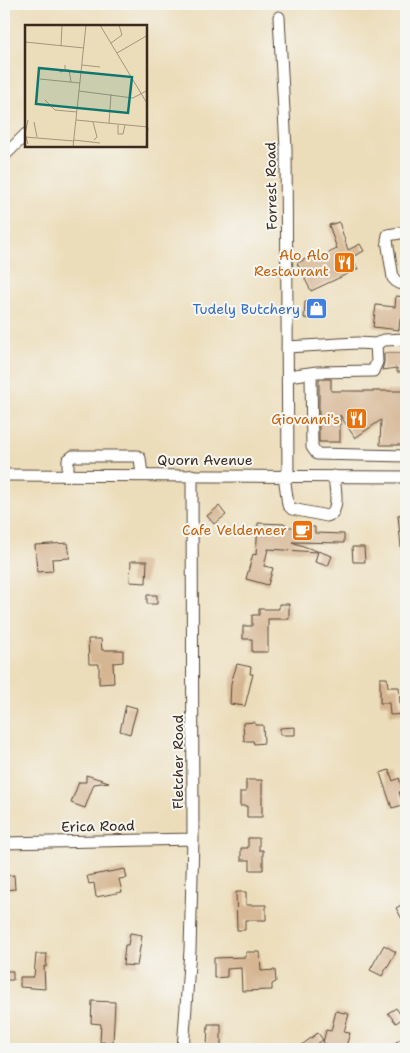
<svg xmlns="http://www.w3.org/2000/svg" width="410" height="1053" viewBox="0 0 410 1053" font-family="'Shantell Sans',sans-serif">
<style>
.building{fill:#d6b592}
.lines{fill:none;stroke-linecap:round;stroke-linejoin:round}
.minor-casing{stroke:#564535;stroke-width:13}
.minor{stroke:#fff;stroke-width:11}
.labels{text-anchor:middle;stroke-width:4;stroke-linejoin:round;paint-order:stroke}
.street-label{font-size:14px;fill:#3b2a1e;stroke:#f6f6f2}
.food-label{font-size:14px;fill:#c56008;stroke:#f6f6f2;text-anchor:end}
.shop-label{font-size:14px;fill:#366cbe;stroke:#f6f6f2;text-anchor:end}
.inset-road{fill:none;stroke:#a5957c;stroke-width:1}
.view{fill:#0f766e;fill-opacity:0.15;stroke:#0f766e;stroke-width:2.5}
.inset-edge{fill:none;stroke:#3b2a1e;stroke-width:2.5}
</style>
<rect width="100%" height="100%" fill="#f6f6f2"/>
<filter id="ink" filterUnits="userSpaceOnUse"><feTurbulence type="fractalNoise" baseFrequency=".02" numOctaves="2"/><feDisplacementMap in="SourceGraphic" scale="10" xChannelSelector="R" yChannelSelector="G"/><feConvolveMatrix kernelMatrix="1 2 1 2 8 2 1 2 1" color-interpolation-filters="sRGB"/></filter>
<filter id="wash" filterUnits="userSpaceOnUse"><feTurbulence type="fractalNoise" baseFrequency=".0096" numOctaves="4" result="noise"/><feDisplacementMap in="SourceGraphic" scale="20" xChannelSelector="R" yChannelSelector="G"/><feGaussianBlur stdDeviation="1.12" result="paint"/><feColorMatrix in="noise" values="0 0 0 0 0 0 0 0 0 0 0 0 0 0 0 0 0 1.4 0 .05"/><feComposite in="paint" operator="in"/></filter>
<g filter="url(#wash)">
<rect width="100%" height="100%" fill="#ecddba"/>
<g id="blocks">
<path class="building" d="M339 222 348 250 360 244 364 251 352 257 358 269 311 291 297 263 318 253 320 257 337 249 329 225Z
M396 296 406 297 405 318H400L399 330 373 327 376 305 395 307Z
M305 302H321L320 319 304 318Z
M384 353H406V372H397V368L382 370 384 362Z
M319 379H331V391H406V445H380L381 420 355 438 340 415V442H319Z
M219 506 226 515 214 524 207 516Z
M406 514V548H401L398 515Z
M258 523 286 524V527H315V533L344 534V543L292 542 317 551V552L268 549 264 566 273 568 268 585 246 579 253 554 256 555Z
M68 543 70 558 52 559 53 571 37 572 35 545Z
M352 547H364L365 562H353Z
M318 551 332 556 328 566 315 562Z
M131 561H147L146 583 130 582Z
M147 595H157V604H147Z
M279 604H289V619H268V652H252V639H243V626H252V615H259V609H279Z
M88 639H101L102 650H123V662L113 663 114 683 99 684V664H89Z
M237 664 251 667 250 674H253L245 706 230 704 231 683Z
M380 678H387L388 687H399L400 705H406V714L390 715 389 703H380Z
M126 705 137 708 130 734 120 731Z
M255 722V725H263L264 743 254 744 253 741H244L243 723Z
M295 727V735H280V728Z
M389 770 393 781 399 778 403 791 399 792 403 805 392 808 380 773Z
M86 775 109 782 94 784 85 808 71 803 79 782H86Z
M246 780H262V817H247V806H240V792H246Z
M248 838H259V850H263V870H250V860H241V848H248Z
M125 869 127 878 119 879 122 892 96 897 94 883 89 884 87 876Z
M14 875 15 889 4 890V876Z
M236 892H246V905H266V920H245V930H237Z
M403 904 406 909V926L396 908Z
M130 933 142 935 137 966 123 965 125 945H128Z
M384 945 396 952 382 976 370 970Z
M246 952H260L261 971 275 970 276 982 272 984V990L242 991 241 968 227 969V977L214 978V958L246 957Z
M36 954H47L46 967 44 966 45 989 20 987V977H33L34 976Z
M4 971H13V980H4Z
M92 1001 115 1002 113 1042H100L101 1024 91 1023Z
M396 1008 403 1018 396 1023 388 1013Z
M336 1011 349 1014 344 1032 350 1033 346 1046 341 1045V1048L323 1043 326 1030 331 1031Z
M208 1024H221V1049H207Z
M318 1033 323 1040 309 1049H296Z"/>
</g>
</g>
<g filter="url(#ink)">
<use href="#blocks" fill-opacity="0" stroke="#564535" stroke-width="1"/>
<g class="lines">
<defs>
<path id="minor" d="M279 17 286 149 288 475
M4 156 26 134
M406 232 388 235 387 240 393 278 398 283 406 284
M287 347 357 343 376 344
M311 373 312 447 317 454 406 456
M288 376 317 372 373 371 377 362 376 344 384 340 406 339
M4 475 406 477
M68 475V460L73 456H137L140 458 142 475
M284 475 288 505 292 509 327 516 332 514C339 503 335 489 334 476
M4 843 193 839
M183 1049 190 950 193 839 192 475
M397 1049 406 1043"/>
</defs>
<use href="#minor" class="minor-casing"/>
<use href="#minor" class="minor"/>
</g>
</g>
<defs>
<symbol id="restaurant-square" viewBox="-11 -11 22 22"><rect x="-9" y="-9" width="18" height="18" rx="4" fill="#e8710a" stroke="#f6f6f2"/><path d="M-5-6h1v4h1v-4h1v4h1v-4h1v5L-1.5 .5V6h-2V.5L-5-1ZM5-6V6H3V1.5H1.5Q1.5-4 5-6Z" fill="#fff"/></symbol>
<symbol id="shop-square" viewBox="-11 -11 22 22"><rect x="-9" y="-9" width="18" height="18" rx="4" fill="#3f7fe0" stroke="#f6f6f2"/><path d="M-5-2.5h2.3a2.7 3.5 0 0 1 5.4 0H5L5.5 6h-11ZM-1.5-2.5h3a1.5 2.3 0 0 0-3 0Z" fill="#fff"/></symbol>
<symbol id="cafe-square" viewBox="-11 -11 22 22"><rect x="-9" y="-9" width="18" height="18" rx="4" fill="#e8710a" stroke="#f6f6f2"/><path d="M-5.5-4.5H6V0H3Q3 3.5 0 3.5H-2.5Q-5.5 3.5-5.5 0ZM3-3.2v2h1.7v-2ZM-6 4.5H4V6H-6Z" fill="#fff"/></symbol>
</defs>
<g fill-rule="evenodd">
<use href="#restaurant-square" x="332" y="250" width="25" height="25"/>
<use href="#shop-square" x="304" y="296" width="25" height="25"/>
<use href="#restaurant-square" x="344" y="406" width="25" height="25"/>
<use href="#cafe-square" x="290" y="518" width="25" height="25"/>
</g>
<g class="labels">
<g class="street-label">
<text transform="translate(271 186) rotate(-91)" y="5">Forrest Road</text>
<text x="205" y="465">Quorn Avenue</text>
<text transform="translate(178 762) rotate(-90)" y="5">Fletcher Road</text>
<text transform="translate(98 826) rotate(-1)" y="5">Erica Road</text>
</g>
<g class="food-label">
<text x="329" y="260">Alo Alo<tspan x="329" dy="16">Restaurant</tspan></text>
<text x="340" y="424">Giovanni's</text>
<text x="287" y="535">Cafe Veldemeer</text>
</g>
<g class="shop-label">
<text x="300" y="314">Tudely Butchery</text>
</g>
</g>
<g transform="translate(25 25)">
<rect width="122" height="122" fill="#ecddba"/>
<path class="inset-road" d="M75 0 123 80M0 17 59 23M86 18 97 10 94 0M36 21 37 0M92 28 123 10M40 40V45L39 46 35 47V45H44L46 57M57 40 75 42M15 54 55 58M54 66 108 73 123 65M20 75 30 85 52 87M3 95 0 109 3 119M51 95 123 102M9 97 12 112M68 97 72 112 69 115M84 98 86 69M93 100V109H98L100 100M0 112 49 116M49 115 75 118M48 122 61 0M121 122 123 103"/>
<path class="view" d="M14 43 107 52 103 88 11 79Z"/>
<rect width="122" height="122" class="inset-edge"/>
</g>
<rect width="410" height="1053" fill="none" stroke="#f6f6f2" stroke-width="20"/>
</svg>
